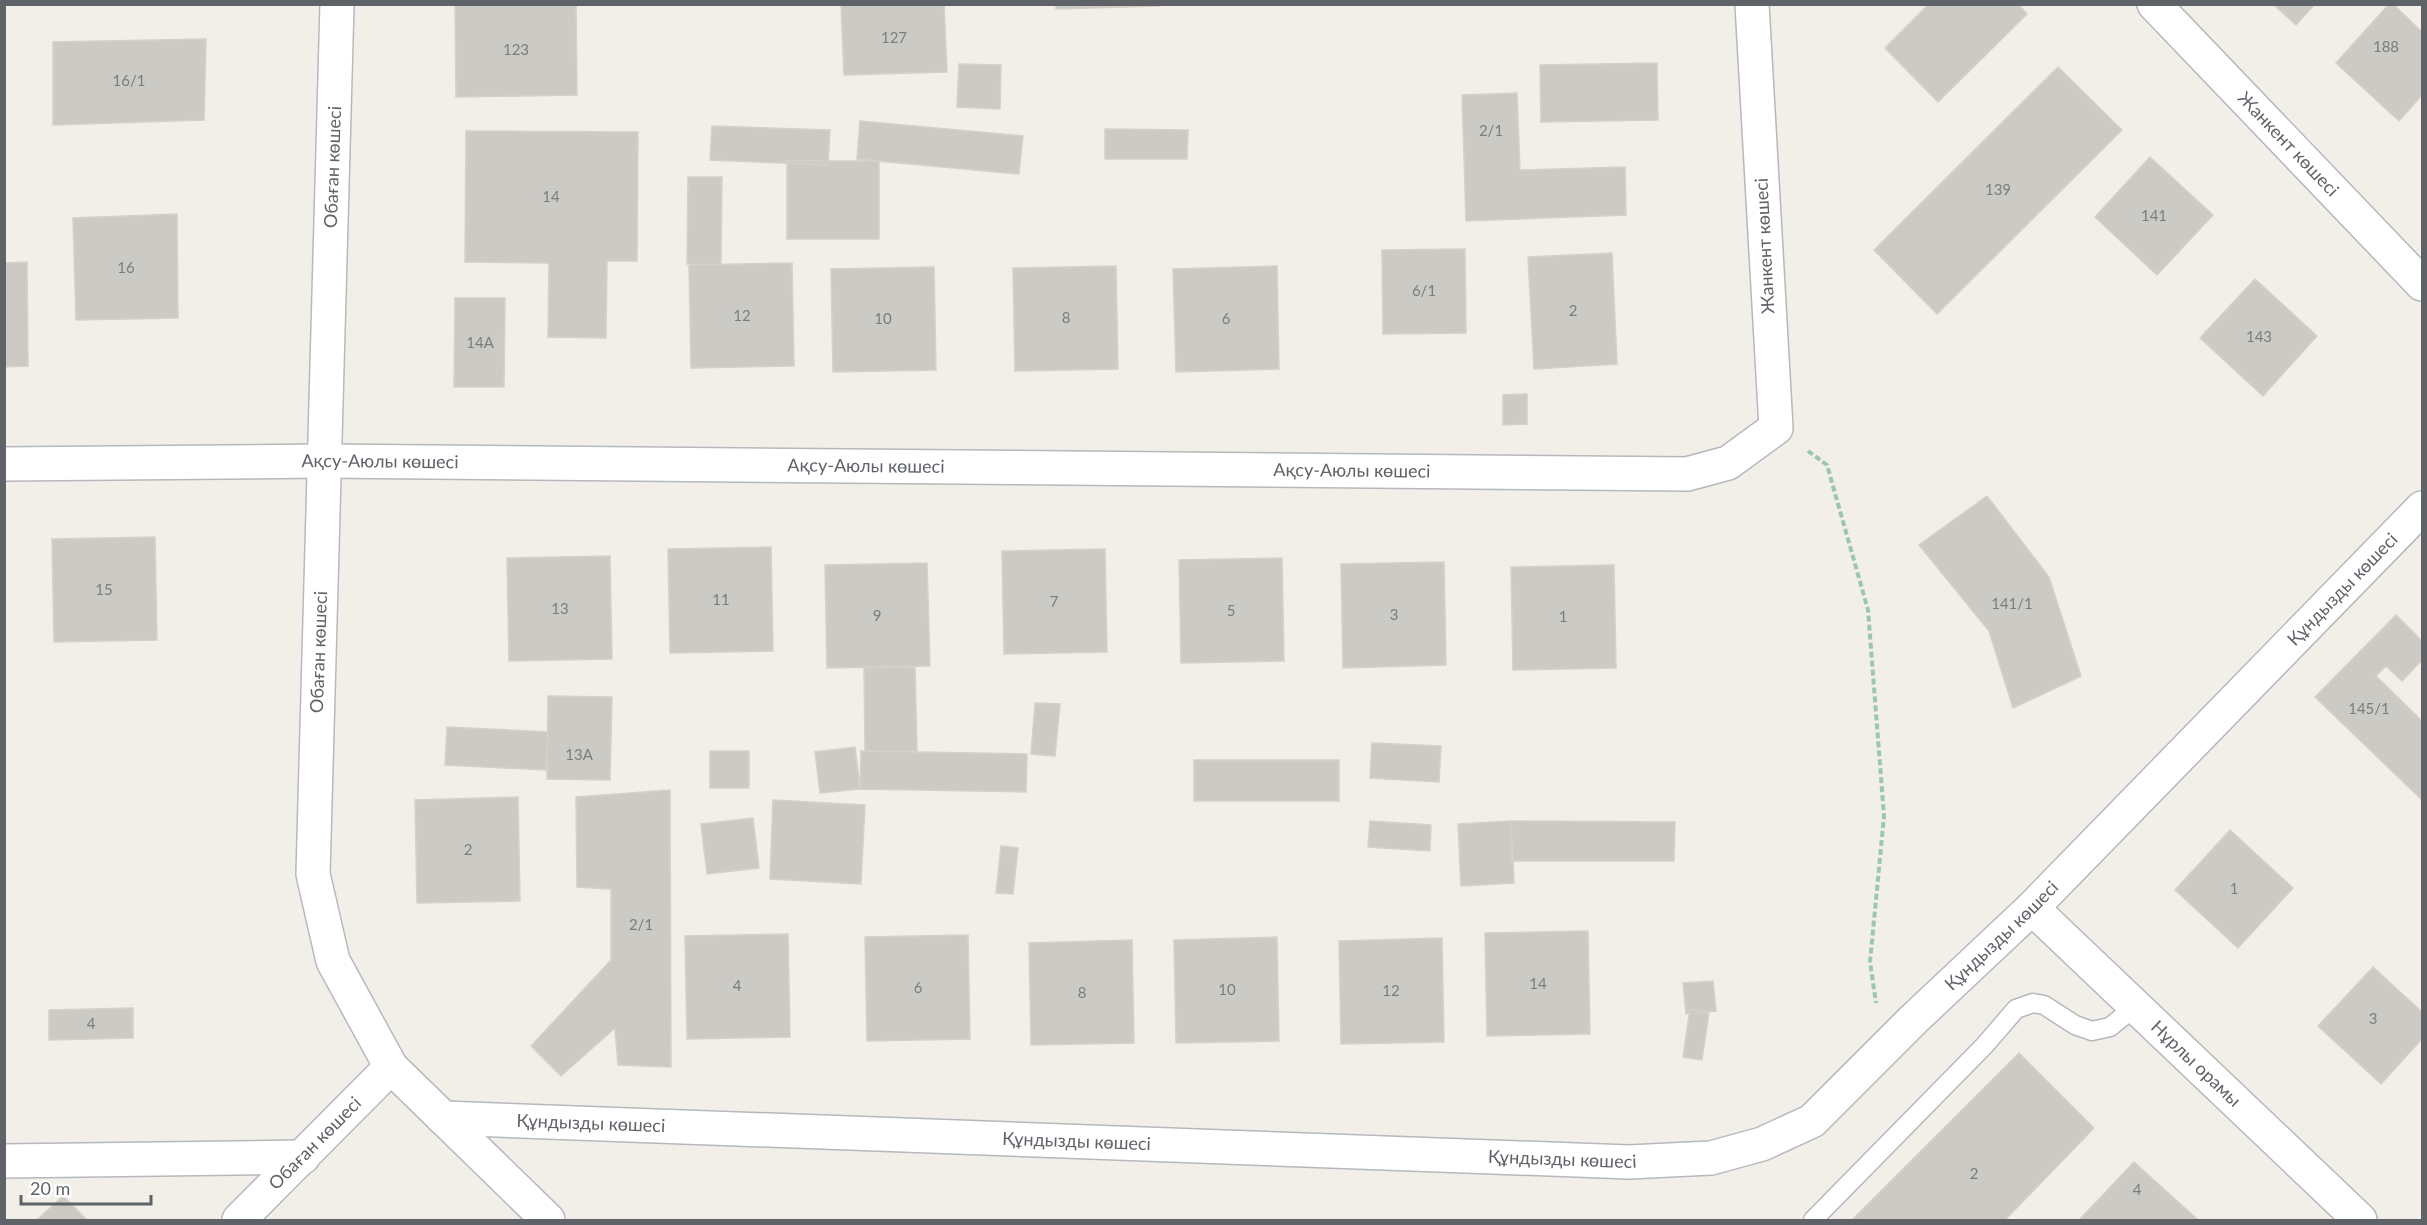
<svg xmlns="http://www.w3.org/2000/svg" width="2427" height="1225" viewBox="0 0 2427 1225" font-family="Lato,sans-serif">
<style>
.building{fill:#cccac5;stroke:#d6d1c6;stroke-width:1.5}
.lines{fill:none;stroke-linecap:round;stroke-linejoin:round}
.lane-casing{stroke:#b5b8bc;stroke-width:21}
.street-casing{stroke:#b5b8bc;stroke-width:36}
.secondary-casing{stroke:#b6babf;stroke-width:36}
.path{stroke:#9cc7a9;stroke-width:4;stroke-dasharray:6 3;stroke-linecap:butt}
.lane{stroke:#fff;stroke-width:18}
.street{stroke:#fff;stroke-width:33}
.secondary{stroke:#fff;stroke-width:33}
.labels{text-anchor:middle;stroke-width:4.5;stroke-linejoin:round;paint-order:stroke}
.number-label{font-size:15px;fill:#7a7d7f}
.street-label{font-size:18px;fill:#5f6368;stroke:#fff}
</style>
<rect width="100%" height="100%" fill="#f1efe8"/>
<path class="building" d="M455 4H576L577 95 456 97Z
M841 4H944L947 72 844 75Z
M1056 4H1159V6L1056 9Z
M1929 4H2018L2027 14 1938 102 1885 48Z
M2273 4H2315L2296 25Z
M2389 4H2393L2422 32V95L2399 121 2336 63Z
M206 39 204 120 53 125V42Z
M1657 63 1658 120 1541 122 1540 65Z
M959 64 1001 65 1000 109 957 107Z
M2058 67 2122 130 1937 314 1874 250Z
M1517 93 1520 170 1625 167 1626 215 1466 221 1462 95Z
M860 121 1023 136 1019 174 857 159Z
M712 126 830 130 828 165 710 160Z
M1105 129 1188 130 1187 159H1105Z
M466 131 638 132 637 261H607L606 338 548 337 549 263 465 262Z
M2150 157 2213 215 2157 275 2095 217Z
M787 161H879V239H787Z
M688 177H722L721 265 687 264Z
M177 214 178 318 76 320 73 218Z
M1465 249 1466 333 1383 334 1382 250Z
M1612 253 1617 364 1534 369 1528 257Z
M27 262 28 366 4 367V263Z
M792 263 794 366 691 368 689 265Z
M1116 266 1118 369 1015 371 1013 268Z
M1277 266 1279 369 1176 372 1173 269Z
M934 267 936 370 833 372 831 269Z
M2255 279 2317 336 2263 396 2200 338Z
M455 298H505L504 387H454Z
M1527 394V424L1503 425V395Z
M1987 496 2049 577 2081 676 2013 708 1989 631 1919 545Z
M155 537 157 640 54 642 52 539Z
M771 547 773 651 670 653 668 549Z
M1105 549 1107 652 1004 654 1002 551Z
M610 556 612 659 509 661 507 558Z
M1282 558 1284 661 1181 663 1179 560Z
M1444 562 1446 665 1343 668 1341 564Z
M927 563 930 666 827 668 825 565Z
M1614 565 1616 668 1513 670 1511 567Z
M2396 615 2422 641V660L2402 681 2386 666 2376 676 2422 721V800L2315 697Z
M915 667 917 751H865L864 668Z
M548 696 612 697 610 780 547 779Z
M1035 703 1060 704 1055 756 1031 754Z
M447 727 548 732 546 770 445 765Z
M1372 743 1441 746 1439 782 1370 778Z
M855 747 860 789 820 793 815 752Z
M710 751H749V788H710Z
M861 751 1027 754 1026 792 860 789Z
M1194 760H1339V801H1194Z
M670 790 671 1067 618 1065 615 1028 561 1076 531 1046 611 960V889L577 887 576 797Z
M518 797 520 901 417 903 415 800Z
M773 800 865 805 861 884 770 879Z
M753 818 759 868 707 874 701 824Z
M1370 821 1431 825 1430 851 1368 847Z
M1511 821 1675 822 1674 861H1511Z
M1511 821 1514 883 1461 886 1458 824Z
M2230 830 2293 888 2238 948 2175 890Z
M1001 846 1018 848 1013 894 996 893Z
M1588 931 1590 1034 1487 1036 1485 933Z
M788 934 790 1037 687 1039 685 936Z
M968 935 970 1039 867 1041 865 937Z
M1277 937 1279 1041 1176 1043 1174 940Z
M1442 938 1444 1042 1341 1044 1339 941Z
M1132 940 1134 1043 1031 1045 1029 943Z
M2373 967 2422 1012V1039L2381 1084 2318 1026Z
M1713 981 1716 1011 1686 1014 1683 983Z
M133 1008V1038L49 1040V1010Z
M1690 1009 1709 1012 1702 1060 1683 1057Z
M2019 1053 2094 1128 2005 1220H1852Z
M2134 1162 2197 1219 2196 1220H2079Z
M63 1196 87 1220H37Z"/>
<g class="lines">
<defs>
<path id="lane" d="M1813 1220 1984 1046 2016 1009 2033 1003 2044 1005 2075 1025 2092 1031 2110 1027 2136 1006"/>
<g id="street">
<path id="s1" d="M2154 4 2422 284"/>
<path id="s2" d="M4 464 324 461 1687 474 1728 463 1776 428 1752 4"/>
<path id="s3" d="M2032 908 2360 1220"/>
<path id="s4" d="M443 1118 1629 1162 1711 1158 1762 1144 1812 1121 1914 1019 2032 908 2422 508"/>
<path d="M4 1161 303 1157"/>
</g>
<g id="secondary">
<path d="M337 4 313 874 333 961 391 1067 548 1220"/>
<path id="s5" d="M239 1220 391 1067"/>
</g>
</defs>
<use href="#lane" class="lane-casing"/>
<use href="#street" class="street-casing"/>
<use href="#secondary" class="secondary-casing"/>
<path class="path" d="M1808 451 1827 465 1868 610 1884 816 1870 962 1876 1003"/>
<use href="#lane" class="lane"/>
<use href="#street" class="street"/>
<use href="#secondary" class="secondary"/>
</g>
<g class="labels">
<g class="number-label">
<text x="894" y="43">127</text>
<text x="2386" y="52">188</text>
<text x="516" y="55">123</text>
<text x="129" y="86">16/1</text>
<text x="1491" y="136">2/1</text>
<text x="1998" y="195">139</text>
<text x="551" y="202">14</text>
<text x="2154" y="221">141</text>
<text x="126" y="273">16</text>
<text x="1424" y="296">6/1</text>
<text x="1573" y="316">2</text>
<text x="742" y="321">12</text>
<text x="1066" y="323">8</text>
<text x="883" y="324">10</text>
<text x="1226" y="324">6</text>
<text x="2259" y="342">143</text>
<text x="480" y="348">14А</text>
<text x="104" y="595">15</text>
<text x="721" y="605">11</text>
<text x="1054" y="607">7</text>
<text x="2012" y="609">141/1</text>
<text x="560" y="614">13</text>
<text x="1231" y="616">5</text>
<text x="1394" y="620">3</text>
<text x="877" y="621">9</text>
<text x="1563" y="622">1</text>
<text x="2369" y="714">145/1</text>
<text x="579" y="760">13А</text>
<text x="468" y="855">2</text>
<text x="2234" y="894">1</text>
<text x="641" y="930">2/1</text>
<text x="1538" y="989">14</text>
<text x="737" y="991">4</text>
<text x="918" y="993">6</text>
<text x="1227" y="995">10</text>
<text x="1391" y="996">12</text>
<text x="1082" y="998">8</text>
<text x="2373" y="1024">3</text>
<text x="91" y="1029">4</text>
<text x="1974" y="1179">2</text>
<text x="2137" y="1195">4</text>
</g>
<g class="street-label">
<text dy="6" stroke="none"><textPath href="#s1" startOffset="194">Жанкент көшесі</textPath></text>
<text transform="translate(333 167) rotate(-88)" y="6">Обаған көшесі</text>
<text transform="translate(1765 246) rotate(-93)" y="6">Жанкент көшесі</text>
<text dy="6" stroke="none"><textPath href="#s2" startOffset="376">Ақсу-Аюлы көшесі</textPath></text>
<text dy="6" stroke="none"><textPath href="#s2" startOffset="862">Ақсу-Аюлы көшесі</textPath></text>
<text dy="6" stroke="none"><textPath href="#s2" startOffset="1348">Ақсу-Аюлы көшесі</textPath></text>
<text dy="6" stroke="none"><textPath href="#s4" startOffset="2128">Құндызды көшесі</textPath></text>
<text transform="translate(319 652) rotate(-88)" y="6">Обаған көшесі</text>
<text dy="6" stroke="none"><textPath href="#s4" startOffset="1642">Құндызды көшесі</textPath></text>
<text dy="6" stroke="none"><textPath href="#s3" startOffset="226">Нұрлы орамы</textPath></text>
<text dy="6" stroke="none"><textPath href="#s4" startOffset="148">Құндызды көшесі</textPath></text>
<text dy="6" stroke="none"><textPath href="#s4" startOffset="634">Құндызды көшесі</textPath></text>
<text dy="6" stroke="none"><textPath href="#s5" startOffset="108">Обаған көшесі</textPath></text>
<text dy="6" stroke="none"><textPath href="#s4" startOffset="1120">Құндызды көшесі</textPath></text>
</g>
</g>
<rect width="2427" height="1225" fill="none" stroke="#5f6368" stroke-width="12"/>
<path d="M21 1195v9h130v-9" fill="none" stroke="#5f6368" stroke-width="3"/>
<text x="30" y="1195" font-size="18" fill="#5f6368" stroke="#ffffff" stroke-width="4.5" paint-order="stroke">20 m</text>
</svg>
